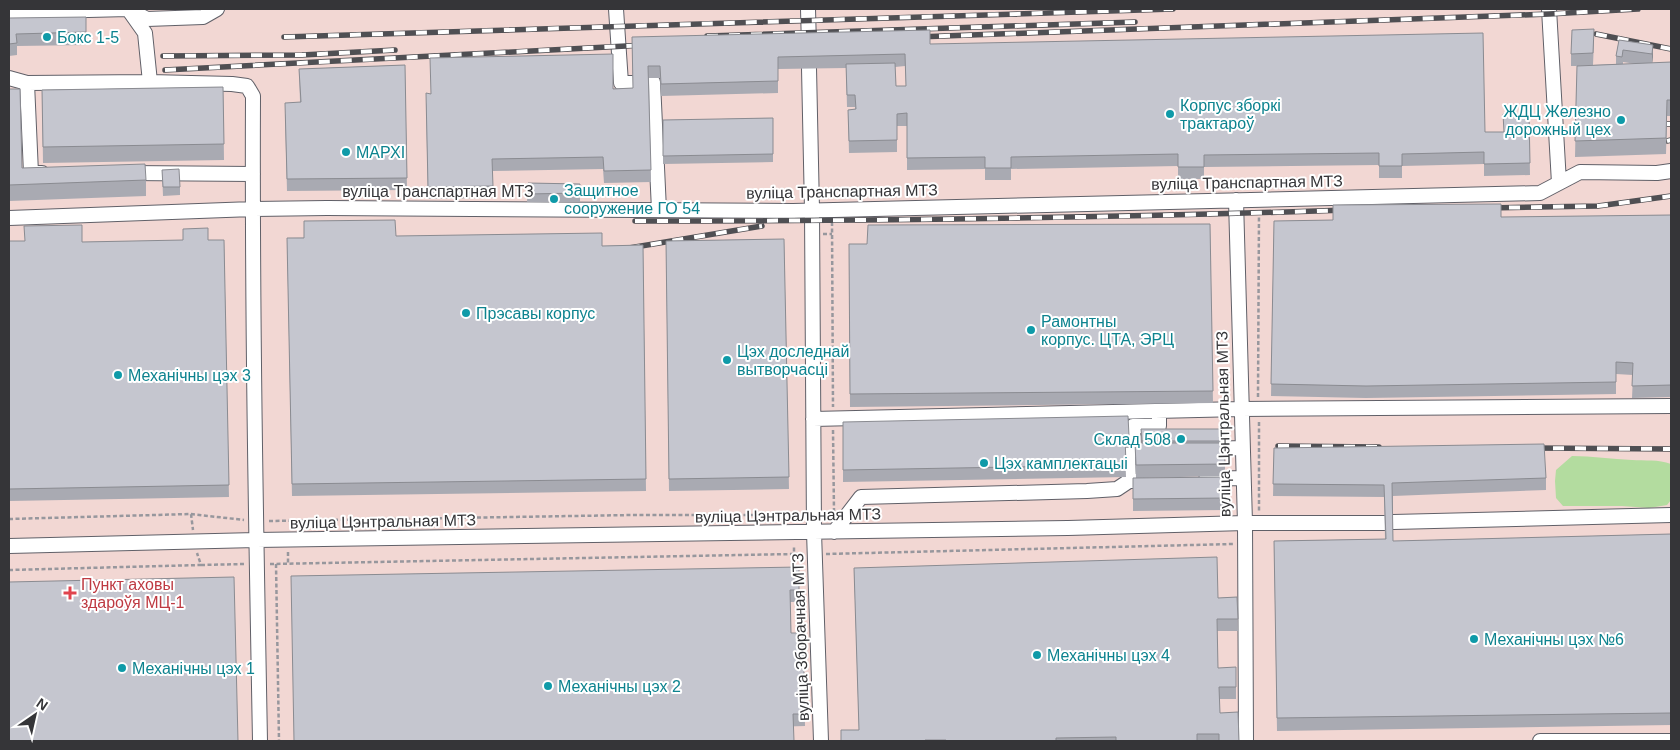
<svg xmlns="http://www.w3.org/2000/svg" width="1680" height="750" viewBox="0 0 1680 750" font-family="Arial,sans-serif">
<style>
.industrial{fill:#f2d7d3}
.green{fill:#b3dc9f}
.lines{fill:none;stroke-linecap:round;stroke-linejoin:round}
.minor-casing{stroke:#606068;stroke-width:16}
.path{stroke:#97979d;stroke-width:2.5;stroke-dasharray:4 2.5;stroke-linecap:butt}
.minor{stroke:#fff;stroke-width:14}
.rail-casing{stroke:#4f4f53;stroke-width:5.5}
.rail{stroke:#fff;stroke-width:4;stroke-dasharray:11;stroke-linecap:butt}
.wall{fill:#a9aab2;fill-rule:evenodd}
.shaded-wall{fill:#8a8b91}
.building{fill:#c5c6cf;stroke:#8a8b91}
.culture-dot{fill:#0f9aa8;stroke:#fff;stroke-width:2}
.health-dot{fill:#e0444e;stroke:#fff;stroke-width:2}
.labels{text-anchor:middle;stroke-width:4;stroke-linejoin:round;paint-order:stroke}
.culture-label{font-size:16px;fill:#0d838f;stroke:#fff;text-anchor:start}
.street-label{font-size:16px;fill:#353538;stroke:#fff}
.health-label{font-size:16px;fill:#be3a42;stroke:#fff;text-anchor:start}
</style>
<rect width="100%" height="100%" fill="#e7e7f0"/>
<path class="industrial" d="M9 9H1671V741H9Z"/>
<path class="green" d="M1572 456C1592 456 1612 459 1632 460 1645 461 1658 459 1671 464V500L1667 505 1649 508 1622 506H1563L1556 498 1555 481 1556 470Z"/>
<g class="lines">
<defs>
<path id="minor" d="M128 9 145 33 150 82 232 84 247 86 253 96C252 311 256 526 260 741
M616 9 621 83H633
M808 9 809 46
M1549 9 1559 183
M9 12 128 9 147 19 203 17 217 9
M809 68 812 210 814 532 821 741
M9 78 27 83 31 173H42
M648 82H653L659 210
M27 83 150 82
M129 173 253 174
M9 218 253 209 327 208 793 211 1540 193 1580 172 1657 173 1671 171
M813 419 1241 409 1671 406
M1208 449 1242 448
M1206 479 1243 478
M1137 481H1129L1128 451 1134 450 1133 426H1159V411
M1393 522 1671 515
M834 532 861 497 1087 491 1117 489 1129 481
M9 546 256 540 1068 528 1245 523 1236 200
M1246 741 1245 523H1385
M1540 741H1671"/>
</defs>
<use href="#minor" class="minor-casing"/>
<path class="path" d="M832 222 833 407
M823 234H832
M1258 397 1259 212
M1259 422V512
M833 430 834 512
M191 514 193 530
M9 519 191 514 244 520
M269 521 633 515H801
M288 552V564
M794 554H803
M826 554 1233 544
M270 564 794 554V545
M276 564 279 741
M201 565 244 564
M9 570 201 565 197 553"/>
<use href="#minor" class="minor"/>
<defs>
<path id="rail" d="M1596 34 1671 49
M707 36 1135 22
M284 37 1173 9
M917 37 1549 14 1638 9
M163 56 302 55 395 50
M165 70 645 45
M1667 124H1671
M1667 141 1671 140
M1487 208 1598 206 1671 196
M635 221C873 221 1110 218 1347 210
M629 248 762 226
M1278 446 1379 447
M1531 448 1671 449"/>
</defs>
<use href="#rail" class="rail-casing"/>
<use href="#rail" class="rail"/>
</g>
<path class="wall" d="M820 9H859L820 10Z
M9 18 86 32V45L17 46V55L9 56Z
M632 37 930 44 1485 132H1503L1529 114 1530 175 1484 176V164L1402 166V178H1379V165L1204 167V179H1178V166L1011 169V180H985V169L907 170V126H897V152L849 153 848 110 855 109V107H847L846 68 778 69V93L661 96 660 78H649L651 182 604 183 603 169 492 171 493 198 428 199 426 105 430 94 633 88ZM905 66 906 86H896L895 67Z
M1619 40 1653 45 1652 63 1671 62V116H1667L1666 154 1575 157 1577 66H1571V54L1594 41 1593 65 1616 64V56ZM1623 62 1636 64H1623Z
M405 65 407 190 287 191 285 115 300 102 299 69Z
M223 87 224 160 43 163 42 90Z
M9 89 22 168 146 180V196L9 201Z
M773 118V162L663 164V120Z
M162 170 180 187V195L163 196Z
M528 183 580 184V202H527Z
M1671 215V397L1632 398 1633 375 1616 374V394L1366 398 1271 396 1274 221Z
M1210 224 1213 403 850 407 849 244H867Z
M396 236 602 246 643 245 646 491 292 496 287 238Z
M784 239 789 489 669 491 666 241Z
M224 240 229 497 9 501V241L82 242Z
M843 422 1129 436V448H1125L1126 477 843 482Z
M1141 429H1220V443L1225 464V476L1136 478 1135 443H1142Z
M1274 448 1546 478V490L1393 496V541L1671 534V725L1277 731 1274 541 1385 539 1384 497 1273 496Z
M1225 477V510L1133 511V478Z
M799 567V602H790L791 633H803L805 726 294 741Z
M854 568 1218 598 1237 597 1238 631H1217L1218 668 1236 687V699H1219L1220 713 1239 741H841L859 730Z"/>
<path class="shaded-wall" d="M1653 45V57L1652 66V54Z"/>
<path class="building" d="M86 17V32L16 34 17 43 9 44V18Z
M1594 29 1593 53 1571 54 1572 30Z
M930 30V44L1483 33 1485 132H1504L1503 114H1529L1530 163 1484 164V152L1402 154V166H1379V153L1204 155V167H1178V154L1011 157V168H985V157L907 158V113L897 114V140L849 141 848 110 856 109 855 95H847L846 64 895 63 896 86H906L905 54 778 57V81L661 84 660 66H648L651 170 604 171 603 157 492 159 493 186 428 187 426 93 431 94 430 58 613 54V89L633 88 632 37Z
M1619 40 1653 45 1652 54 1623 50 1622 57 1616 56Z
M1671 62V100H1667L1666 138 1575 141 1577 66Z
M405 65 407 178 287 179 285 103 301 102 299 69Z
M223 87 224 144 43 147 42 90Z
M9 89H20L22 168 145 164 146 180 9 185Z
M773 118V154L663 156V120Z
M179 169 180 187H163L162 170Z
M528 183 580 184V193L527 194Z
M1501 204V217L1671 215V385L1632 386 1633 363 1616 362V382L1366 386 1271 384 1274 221 1333 220V205Z
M395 220 396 236 602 233V246L643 245 646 479 292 484 287 238H304V221Z
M1210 224 1213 391 850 394 849 244H867L868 225Z
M82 225V242L183 240V229L208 228V240H224L229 485 9 489V241H25L24 226Z
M784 239 789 477 669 479 666 241Z
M1128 416 1129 436H1125L1126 465 843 470V422Z
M1141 429H1220V441H1142Z
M1135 443H1224L1225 464 1136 465Z
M1544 444 1546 478 1392 483 1393 541 1671 534V713L1277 718 1274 541 1386 539 1384 485 1273 484 1274 448Z
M1225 477V498L1133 499V478Z
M1217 557 1218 598 1237 597 1238 619H1217L1218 668 1236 667V687H1219L1220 713 1238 712 1239 741H1219V734H1197V741H1116V737L1056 738V741H946V740H925V741H841V730H859L854 568Z
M799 567V590H790L791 633H803L805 714H793L794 741H294L291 576Z
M234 577 238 741H9V582Z"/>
<g class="culture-dot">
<circle cx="47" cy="37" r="5"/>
<circle cx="1170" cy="114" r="5"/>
<circle cx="1621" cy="120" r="5"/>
<circle cx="346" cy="152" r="5"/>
<circle cx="554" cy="199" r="5"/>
<circle cx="466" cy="313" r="5"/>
<circle cx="1031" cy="330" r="5"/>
<circle cx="727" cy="360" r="5"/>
<circle cx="118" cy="375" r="5"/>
<circle cx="1181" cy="439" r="5"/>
<circle cx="984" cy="463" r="5"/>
<circle cx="1474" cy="639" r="5"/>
<circle cx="1037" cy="655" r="5"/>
<circle cx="122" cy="668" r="5"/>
<circle cx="548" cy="686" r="5"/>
</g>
<path class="health-dot" d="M67.5 585.5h5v5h5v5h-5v5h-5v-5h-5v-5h5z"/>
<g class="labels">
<g class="culture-label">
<text x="57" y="43">Бокс 1-5</text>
<text x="1180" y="111">Корпус зборкі<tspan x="1180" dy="18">трактароў</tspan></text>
<text x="1611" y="117" text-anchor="end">ЖДЦ Железно<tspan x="1611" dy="18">дорожный цех</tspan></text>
<text x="356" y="158">МАРХІ</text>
<text x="564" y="196">Защитное<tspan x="564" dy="18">сооружение ГО 54</tspan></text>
<text x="476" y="319">Прэсавы корпус</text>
<text x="1041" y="327">Рамонтны<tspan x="1041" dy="18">корпус. ЦТА, ЭРЦ</tspan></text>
<text x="737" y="357">Цэх доследнай<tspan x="737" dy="18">вытворчасці</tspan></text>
<text x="128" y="381">Механічны цэх 3</text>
<text x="1171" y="445" text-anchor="end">Склад 508</text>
<text x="994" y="469">Цэх камплектацыі</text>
<text x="1484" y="645">Механічны цэх №6</text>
<text x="1047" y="661">Механічны цэх 4</text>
<text x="132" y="674">Механічны цэх 1</text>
<text x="558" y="692">Механічны цэх 2</text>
</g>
<g class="street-label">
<text transform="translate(1247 182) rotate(-1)" y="6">вуліца Транспартная МТЗ</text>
<text x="438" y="197">вуліца Транспартная МТЗ</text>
<text transform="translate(842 191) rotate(-1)" y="6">вуліца Транспартная МТЗ</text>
<text transform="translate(1223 424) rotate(-91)" y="6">вуліца Цэнтральная МТЗ</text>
<text transform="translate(788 515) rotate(-1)" y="6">вуліца Цэнтральная МТЗ</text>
<text transform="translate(383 521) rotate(-1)" y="6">вуліца Цэнтральная МТЗ</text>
<text transform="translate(800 637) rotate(-92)" y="6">вуліца Зборачная МТЗ</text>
</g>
<g class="health-label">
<text x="81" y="590">Пункт аховы<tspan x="81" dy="18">здароўя МЦ-1</tspan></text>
</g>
</g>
<rect width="1680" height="750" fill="none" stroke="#353538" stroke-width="20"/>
<g transform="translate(35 715) rotate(34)" stroke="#ffffff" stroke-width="4" paint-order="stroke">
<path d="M0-4L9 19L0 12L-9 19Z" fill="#353538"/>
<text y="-8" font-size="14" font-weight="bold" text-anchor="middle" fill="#353538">N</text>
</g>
</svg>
